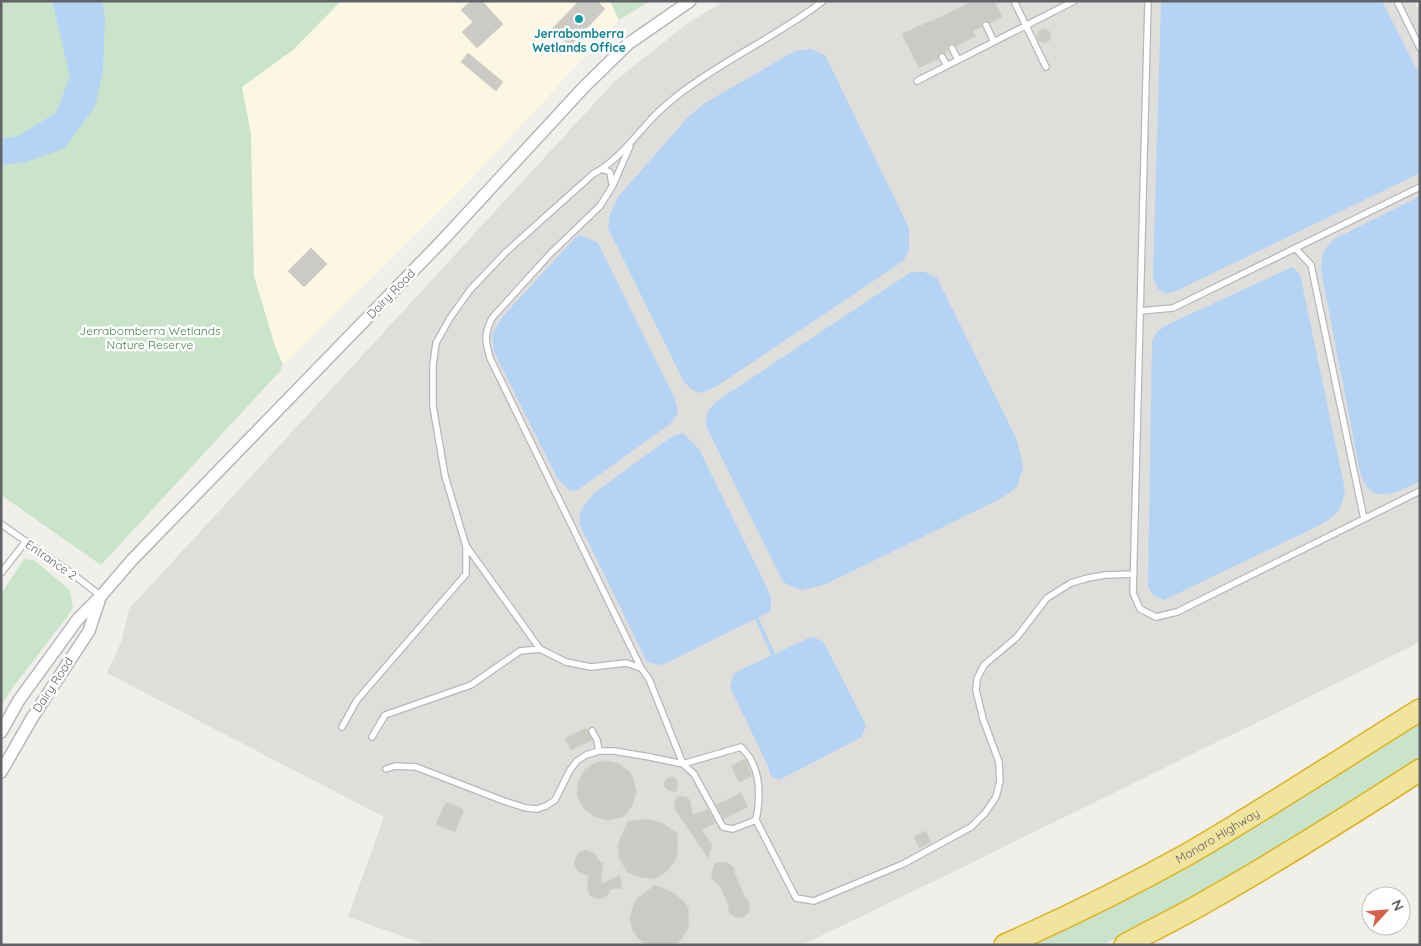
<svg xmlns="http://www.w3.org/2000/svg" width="1421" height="946" viewBox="0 0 1421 946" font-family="Quicksand,sans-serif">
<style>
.commercial{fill:#fbf7e3}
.industrial{fill:#dfdedb}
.green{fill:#c9e4cb}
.water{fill:#b4d3f5}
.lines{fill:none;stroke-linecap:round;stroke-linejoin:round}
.stream{stroke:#b4d3f5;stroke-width:4}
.building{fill:#cccac5;stroke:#d4d1c8}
.lane-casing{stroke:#b6b7bb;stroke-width:8}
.street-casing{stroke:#b6b7bb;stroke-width:14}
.highway-casing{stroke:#ddb21c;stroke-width:24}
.lane{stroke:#fff;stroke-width:5.5}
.street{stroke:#fff;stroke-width:11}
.highway{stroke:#f1e49f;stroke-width:21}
.culture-dot{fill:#0f9aa8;stroke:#fff;stroke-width:2}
.labels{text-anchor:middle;stroke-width:5;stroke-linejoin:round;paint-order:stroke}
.culture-label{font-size:12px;font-weight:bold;fill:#0d838f;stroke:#fff}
.street-label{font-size:12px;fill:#606267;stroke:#fff}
.park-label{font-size:12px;fill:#42844b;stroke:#fff}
</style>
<rect width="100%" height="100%" fill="#f0efe9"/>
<path class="commercial" d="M318 1H610L619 20 460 191 283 365 255 301 240 77Z"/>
<path class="industrial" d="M725 1H1414L1420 12V639L1414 645 961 868 802 945H428L348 917 384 817 107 673 122 640 129 609 614 82 688 23Z"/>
<path class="green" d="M1 1H341L293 50 242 87 251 134 254 276 275 346 283 365 281 367V370L101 565 1 495Z
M610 1H650L619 20Z
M24 559 34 560 70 590 73 607 67 617 13 687 1 706V594Z
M1420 718V757L1283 844 1209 889 1159 916 1102 945H1023Z"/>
<path class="water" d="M52 1H102L105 18 103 71 95 106 65 148 26 162 1 165V139L18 136 56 113 70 76Z
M1161 1H1382L1420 76V173L1176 291 1166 294 1158 289 1153 277Z
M811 49 825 55 909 228V250L903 261 717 386 701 393 692 390 684 382 608 228 610 214 618 197 690 115 705 103 795 51Z
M1420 196V481C1406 488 1379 503 1367 487 1364 483 1362 477 1360 472L1321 270C1322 254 1322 251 1334 239Z
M581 235 598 243 675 399 678 413 670 424 579 489 570 491 557 478 494 352 492 334 504 315 576 237Z
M1292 267 1300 274 1345 490C1341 511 1338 514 1320 525L1164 600 1153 595 1148 587 1152 341 1157 332 1167 325Z
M911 272H925L937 278 1017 440 1023 467 1017 487 1002 498 824 585 801 590 783 582 706 426 707 412 717 401Z
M683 433 699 449 771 596V611L662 665 647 662 580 525V512L593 494 671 437Z
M811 637 823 641 866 725 862 737 779 780 771 776 767 764 730 687 734 673Z"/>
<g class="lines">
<path class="stream" d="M757 619 773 654"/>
</g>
<path class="building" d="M471 1H482L503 24 477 48 462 32 473 22 461 10Z
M579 1H597L605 9 570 46 552 29Z
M973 1H994L1002 17 990 23 987 20 984 21 981 24 982 27 973 31 976 36 956 46 953 43 950 44 947 47 948 50 945 51 947 55 944 53H940L938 55V59L919 68 902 34 930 21V22Z
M1037 36a7 7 0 1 1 14 0a7 7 0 1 1-14 0Z
M468 53 503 82 496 91 461 62Z
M311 248 327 264 304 287 288 271Z
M586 728 592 740 571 750 565 738Z
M745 759 752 776 739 782 731 766Z
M604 761 618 763 630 772 633 778 636 792 632 806 623 817 608 820 595 817 584 809 577 796 578 782 585 769 597 762Z
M668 777H673L677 780 678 784 676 792 668 790 665 787 664 783Z
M741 793 748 807 724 819 716 805Z
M677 796 686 797 690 800 693 815 708 809 715 823 702 830 712 845 708 858 675 809 674 804Z
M446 802 464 810 455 832 436 824Z
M648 819 662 823 678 834 677 854 675 861 666 872 654 879 640 877 627 872 619 857 618 846 620 839 628 821Z
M926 831 931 842 919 848 914 837Z
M586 850 594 853 600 862H603L601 884 620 875 622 888 611 889 607 896 600 899 592 897 589 894 587 887 589 876 578 871 574 864 576 857 578 853Z
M724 862 728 863 734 868 735 875 745 897 749 901 750 908 749 912 744 917 737 918 730 914 729 911 728 904 720 886 712 879V871L715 863Z
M655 885 674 893 684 902 688 908 689 922 688 928 681 940 675 945H646L637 937 633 931 630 918 634 903 639 897Z"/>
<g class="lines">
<defs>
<path id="lane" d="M1014 1 1046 67
M1148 1 1133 593 1140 609 1156 617 1177 612 1420 491
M1397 1 1420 48
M986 25 994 42
M952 48 958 60
M942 57 947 65
M917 81 1074 1
M630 146 613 185 600 206 550 254 492 318C484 335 485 340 490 358L641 668 649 679 683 764
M602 169 610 172 612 184
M1295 248 1311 265 1364 519
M1140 311 1173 308 1420 187
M1 524 70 572 101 596
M467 547 540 649
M1 573 26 541
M342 727 357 700 466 574V546L445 476 433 406V365L436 343 450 318 470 290 506 252 593 174C614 163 630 143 646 125 656 113 669 102 682 92 727 58 779 35 823 1
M592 731 597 740 599 751
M372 737 385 715 471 685 520 651 540 649 566 662 591 667 626 663 641 668
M683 764 741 747C744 751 749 755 751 760 761 778 760 800 756 820
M386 769 395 766 416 767 504 801 526 808 537 809 546 806 555 800 570 770 577 761 586 755 599 751H614L650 757 683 764 694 774 723 827 733 829 756 820 796 898 814 901 903 864 971 827 985 813 996 797 1000 781 999 762 983 719 976 690 977 679 984 665 1017 637 1047 598 1071 583 1088 578 1105 575 1134 574"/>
<path id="street" d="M1 732 19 700 78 619 101 596 132 560 441 242 584 87 628 44 690 1
M1 772 32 718 89 631 99 601"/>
<g id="highway">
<path id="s1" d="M1005 945C1068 917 1129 887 1188 854 1267 808 1343 758 1420 710"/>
<path d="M1125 945C1154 929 1184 915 1212 898 1283 858 1352 814 1420 770"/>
</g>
</defs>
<use href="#lane" class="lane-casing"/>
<use href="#street" class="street-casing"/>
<use href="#highway" class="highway-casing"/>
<use href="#lane" class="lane"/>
<use href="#street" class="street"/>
<use href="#highway" class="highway"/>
</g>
<circle class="culture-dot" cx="579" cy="19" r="5"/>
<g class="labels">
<g class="culture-label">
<text x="579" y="38">Jerrabomberra<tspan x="579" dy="14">Wetlands Office</tspan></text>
</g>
<g class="street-label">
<text transform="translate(391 294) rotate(-46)" y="4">Dairy Road</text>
<text transform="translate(51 560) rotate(35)" y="4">Entrance 2</text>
<text transform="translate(53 685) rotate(-57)" y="4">Dairy Road</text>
<text dy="4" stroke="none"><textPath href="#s1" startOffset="239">Monaro Highway</textPath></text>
</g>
<g class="park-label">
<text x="150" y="335">Jerrabomberra Wetlands<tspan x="150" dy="14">Nature Reserve</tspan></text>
</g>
</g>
<rect width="1421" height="946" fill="none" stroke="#606267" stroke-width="5"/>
<g transform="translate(1386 911) rotate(64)"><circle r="24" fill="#ffffff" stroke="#bfc0c2"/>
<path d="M0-4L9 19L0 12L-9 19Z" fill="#d66149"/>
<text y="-8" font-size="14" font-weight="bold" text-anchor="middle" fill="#606267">N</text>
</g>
</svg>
